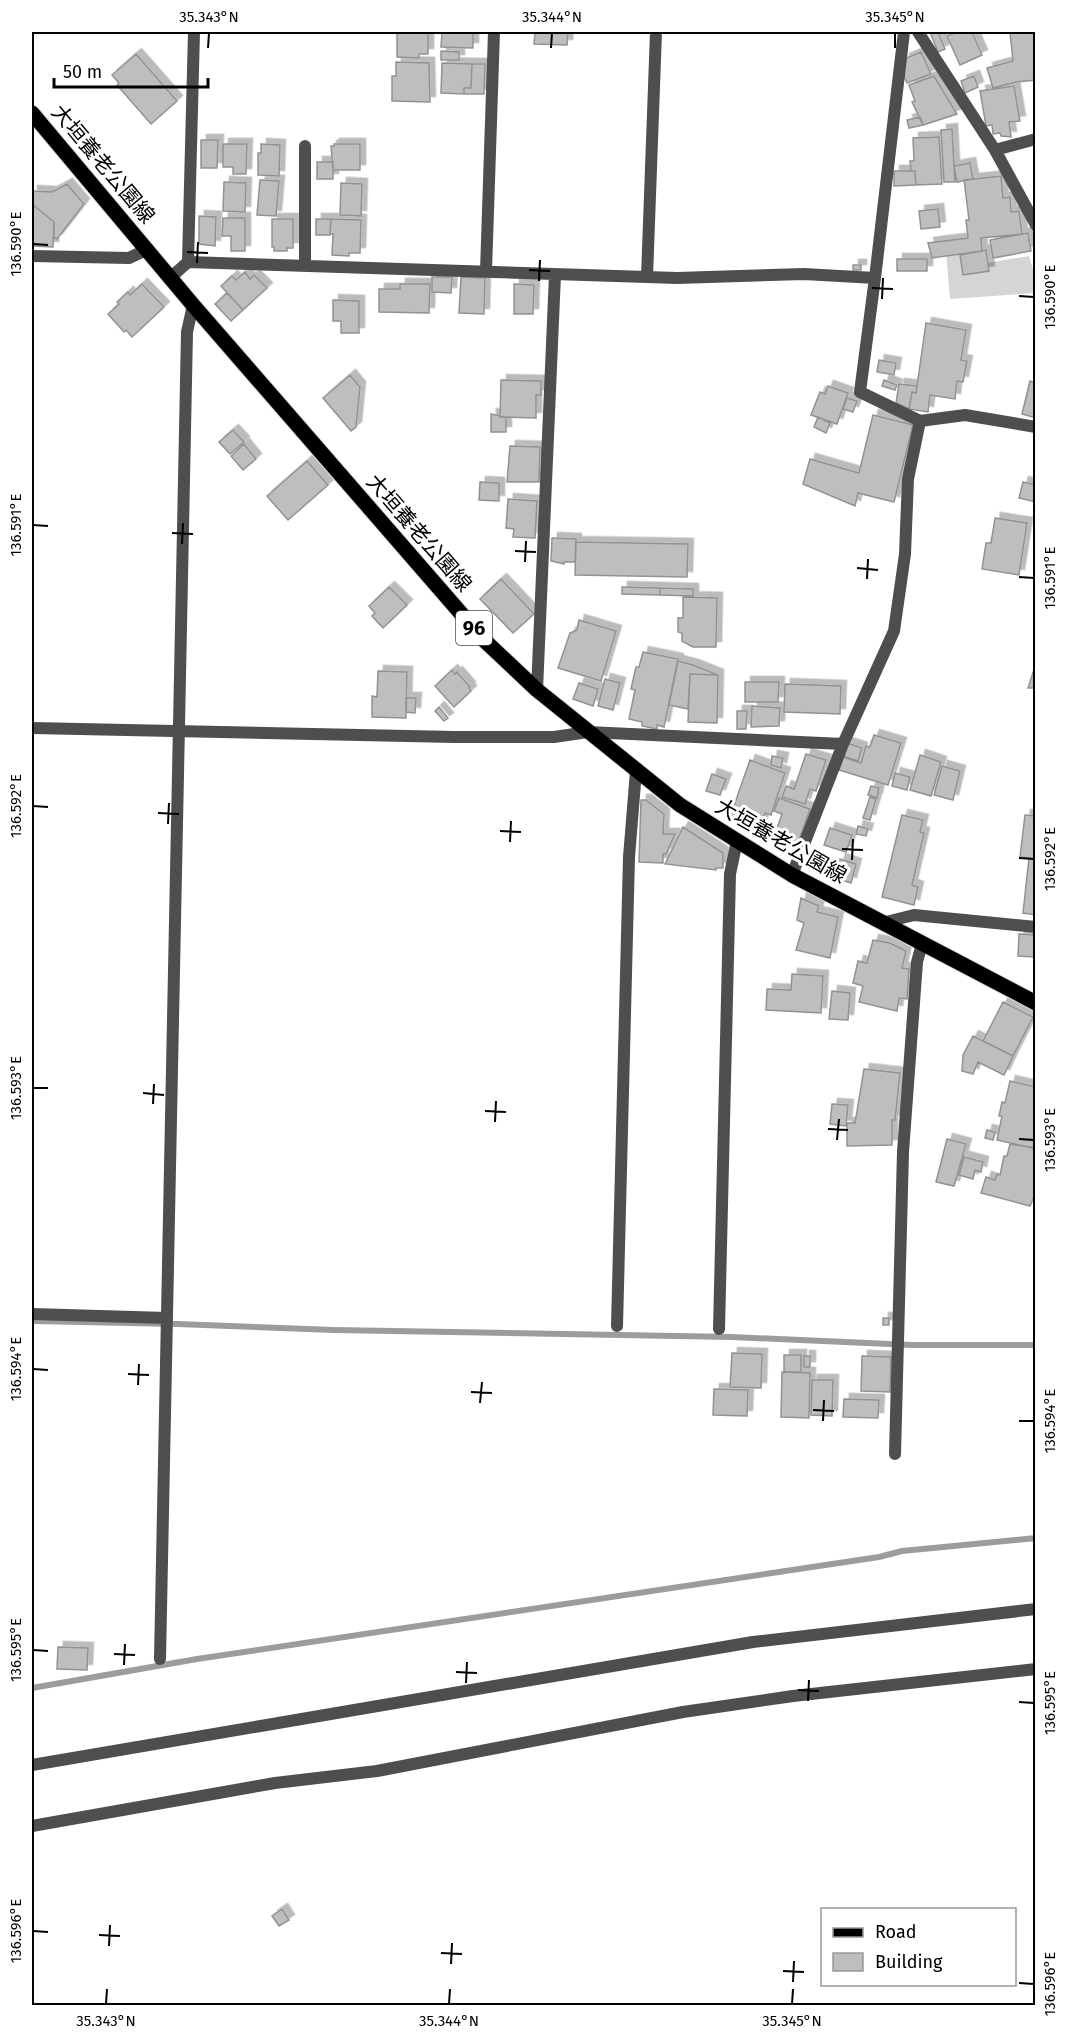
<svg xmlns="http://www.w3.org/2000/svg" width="1067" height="2037" viewBox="0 0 1067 2037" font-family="'Fira Sans','Noto Sans JP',sans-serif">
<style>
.green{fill:#d5d5d5}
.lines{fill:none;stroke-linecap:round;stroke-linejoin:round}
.stream{stroke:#9c9c9c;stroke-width:6}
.building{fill:#bebebe;stroke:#929292;stroke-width:1.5;filter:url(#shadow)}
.primary-casing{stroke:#dbdbdb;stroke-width:17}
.minor{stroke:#4e4e4e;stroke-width:12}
.primary{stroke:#000;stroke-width:15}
.ticks{fill:none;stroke:#000;stroke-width:2}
.labels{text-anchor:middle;stroke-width:6;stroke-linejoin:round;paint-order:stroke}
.shield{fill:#fff;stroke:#4c4c4c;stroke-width:1.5}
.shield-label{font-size:20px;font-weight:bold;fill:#000}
.street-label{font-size:21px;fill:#000;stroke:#fff}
.neatline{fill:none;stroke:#000;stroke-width:2}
.ticks-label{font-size:15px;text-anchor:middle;fill:#000}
</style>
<defs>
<filter id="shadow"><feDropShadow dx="5.5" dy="-5.5" stdDeviation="0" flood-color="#0004"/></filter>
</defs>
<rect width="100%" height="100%" fill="#fff"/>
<path class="green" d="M967 247 969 266 1029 256 1033 269 1035 268V293L950 299 946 250Z"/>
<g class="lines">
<path class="stream" d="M32 1321 177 1324 334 1330 732 1337 912 1345H1036
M32 1688 197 1659 879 1557 902 1551 1036 1538"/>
</g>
<path class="building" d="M397 32H428V54H419V58L397 57Z
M442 32H473V48L441 47Z
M535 32H568L567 45 534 44Z
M930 32H938L945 49 938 52Z
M957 32H972L982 55 960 65 947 36Z
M1010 32H1036V80L1016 82 993 88 987 68 1013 61Z
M441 51 459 52V60H441Z
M921 52 931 74 907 83 902 72 904 59Z
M136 54 177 101 151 124 117 85 119 83 112 75Z
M396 62 429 63 430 102 392 101V76H396Z
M442 63 472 64 471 88H464V94L441 93Z
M472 64H485L484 94H464V88H471Z
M934 76 957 114 923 125 912 102 915 101 909 85Z
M974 76 978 87 965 93 961 81Z
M1014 86 1020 121 1009 122 1011 137 1001 136 1000 133 993 134 992 125 986 126 980 91Z
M920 117 923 125 909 128 907 120Z
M952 129 955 182H944L941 130Z
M939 137 942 184 916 185 915 171H911L910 161H914L913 138Z
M201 140H218L217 168H201Z
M223 144H247L246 174H233V167H223Z
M261 144 280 145 279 176 258 175V153H261Z
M334 144H360V170H333L331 146H334Z
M317 162H333V179H317Z
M970 163 973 179 957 182 954 166Z
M894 171H915L916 185 894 186Z
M1001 176 1003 198 1010 197 1011 212 1019 211 1022 234 981 238 982 251 932 258 928 243 968 238 966 220H969L964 180Z
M260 180 279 181 276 216 257 215Z
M224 182 246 183 245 212 223 211Z
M341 183 362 184 361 216 340 215Z
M67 184 84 204 57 239 54 238V222L32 204V191L52 192Z
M32 204 54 222 53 247 32 246Z
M938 209 940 227 921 229 919 211Z
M199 216 216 217 215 246 199 244Z
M223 218H245V251H231V236H222Z
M272 219H293V248H287V251H274V247H272Z
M316 219H331L330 235H316Z
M331 219 361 220 360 253H349V256L332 255 333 234H330Z
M1028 233 1031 251 993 258 990 240Z
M986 250 989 271 963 275 960 255Z
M897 259H927V271H897Z
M853 265H861V270H853Z
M245 272 250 279 254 275 267 288 243 310 221 286 232 276 236 280Z
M432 277H452L451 293 432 292Z
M461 277 485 278 484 314 459 313Z
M142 284 164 307 132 337 126 330 124 332 108 314 119 304 117 302 128 292 130 295Z
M400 284H430L429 313 379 312V289H400Z
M514 284 534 285 533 314H514Z
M227 293 243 310 231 321 215 304Z
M333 300 359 301V333H341V321H333Z
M926 323 966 330 961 360 967 361 963 382 957 381 955 399 930 395 928 412 909 409 912 392 916 393Z
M879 360 896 363 894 375 877 372Z
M350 375 360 387 356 427 351 431 323 398Z
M501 380 541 381V395H536V418L500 417Z
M884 380 897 385 895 390 882 386Z
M1030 381 1036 383V418L1022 414Z
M899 384 917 386 916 393 912 392 909 409 896 403Z
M828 386 848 393 837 424 811 415 820 392 825 394Z
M847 398 857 401 853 412 843 409Z
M491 414 506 417V432H491Z
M873 415 913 425 894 502 858 493 855 506 803 484 810 459 859 473Z
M818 417 830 423 826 433 814 427Z
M233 430 244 442 230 454 219 442Z
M244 444 256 459 243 470 231 456Z
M510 446 540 447 539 482H507Z
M307 461 328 485 288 520 267 496Z
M480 482 499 483V501L479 500Z
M1023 482 1036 485V502L1019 498Z
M508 499 537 501 535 538 513 537 514 529 506 528Z
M995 518 1027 523 1019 575 982 569 986 543H991Z
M552 538 576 539 575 562H564V564L551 561Z
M576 542 688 544 687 577 575 575Z
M501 579 534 614 513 633 480 599Z
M389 587 407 605 383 628 372 616 375 613 369 606Z
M622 587 660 588V595L622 594Z
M660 588 693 589V596L660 595Z
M683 597 717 598 716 647H693L682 641V633L678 632V618H683Z
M579 620 616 631 601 681 558 668 570 633 577 630Z
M643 652 678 659 664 727 657 725V729L642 726V722L629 719 635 690 631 689 636 667H639Z
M678 661 693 665 718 675 690 674 688 709 669 705Z
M1036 663V688H1028Z
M452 670 455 674 457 672 470 687 469 688 471 691 454 707 435 686Z
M378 671 407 672 406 718 372 717V696L377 697Z
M690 674 718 675 717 723 688 722Z
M605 679 620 683 613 710 598 706Z
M745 682H779L778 702H745Z
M579 683 598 689 593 706 573 699Z
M785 684 841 686 840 714 784 712Z
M406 698H416L415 713 406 712Z
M752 706 780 708 779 726 751 727Z
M439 707 448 718 444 721 435 711Z
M737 711H747L746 729H737Z
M874 735 901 743 888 785 839 770 843 757 861 763 866 746 870 747Z
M847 743 862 748 858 761 843 756Z
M806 754 826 760 816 791 810 789 805 804 782 797 786 786 794 789Z
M920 755 941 762 931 796 910 790Z
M772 756 783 758 781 768 771 765Z
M750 760 785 773 771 815 765 813 760 828 730 817Z
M942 766 960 771 953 800 934 795Z
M895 773 910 777 907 790 892 786Z
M712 774 726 779 720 795 706 791Z
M871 786 879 788 877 798 868 795Z
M870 797 876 799 870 820 863 818Z
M779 798 810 809 797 846 781 841 784 833 776 831 782 814 774 811Z
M641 800H646L664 814 663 834H675L666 854H663V863L639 862Z
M902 815 923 820 920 832 924 833 912 885 918 887 914 905 882 897Z
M1025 815 1036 816V915L1023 913 1029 858 1020 857Z
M858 826 868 829 866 836 856 834Z
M683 827 723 853V868H716V870L665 864Z
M830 828 852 835 846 852 824 845Z
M840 859 856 864 851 883 835 878Z
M801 898 819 906 817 912 838 917 830 958 796 950 804 923 797 920Z
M1019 934 1036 935V957L1018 956Z
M873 940 890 943 906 951 902 968 909 969 907 999 899 998 897 1011 859 1002 863 986 853 983 858 961 867 963Z
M792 974 823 976 821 1013 766 1010 767 989 791 990Z
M832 991 850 993 848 1020 829 1019Z
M1003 1002 1033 1017 1013 1056 983 1041Z
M973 1036 1013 1056 1004 1075 978 1062 973 1074 962 1071 963 1055Z
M864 1069 900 1073 895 1120H892V1145L847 1146V1123H855Z
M1010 1081 1036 1087V1138L1033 1148 997 1140 1002 1116H999L1002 1102 1005 1103Z
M832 1104 848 1105 846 1126 830 1124Z
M987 1130 995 1132 993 1140 985 1138Z
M947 1139 966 1144 954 1186 936 1182Z
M1010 1144 1036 1148V1192L1030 1206 981 1193 986 1177 995 1180 997 1174 1000 1175 1004 1156H1007Z
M964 1157 983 1162 981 1172 975 1170 973 1179 959 1175Z
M883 1318H889V1325H883Z
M732 1353 762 1354 761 1388 730 1387Z
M784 1355H801V1372H784Z
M804 1356H810V1367H804Z
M862 1356 891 1357 890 1392 861 1391Z
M782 1372 810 1373 809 1418 781 1417Z
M812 1380H833L832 1416 811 1415Z
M714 1389 748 1390 747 1416 713 1415Z
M844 1399 879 1400 878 1418 843 1417Z
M58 1647 88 1648 87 1670 57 1669Z
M282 1909 289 1920 279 1926 272 1916Z"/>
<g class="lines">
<defs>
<path id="primary" d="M32 113 193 305 485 641 537 690 680 805 792 875 1036 1003"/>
</defs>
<use href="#primary" class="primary-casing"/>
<path class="minor" d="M904 32 875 278 860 392 920 421 965 415 1036 427
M918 32 995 150 1036 225
M995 150 1036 139
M32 256 129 258 148 249
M188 262 677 278 804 274 875 278
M305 266V146
M486 271 494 32
M647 277 656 32
M170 278 188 262 194 32
M537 690 555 275
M32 728 454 737H554L588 732 843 744
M792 875 843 744 894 631 905 554 908 479 920 421
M882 923 914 915 1036 927
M32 1314 167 1318
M617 1326 629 857 636 771
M719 1329 730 874 737 841
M895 1454 903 1152 917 962 922 944
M160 1659 187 332 193 305
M32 1765 753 1642 1036 1609
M32 1826 275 1783 377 1771 683 1712 793 1696 1036 1669"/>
<use href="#primary" class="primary"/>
</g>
<path class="ticks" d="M208 48 209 33M551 48 552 33M895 48V33M33 244 48 245M187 252 208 253M197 263 198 242M529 270 550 271M539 281 540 260M872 288 893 289M1019 296 1034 297M882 299 883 278M33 525 48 526M172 533 193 534M182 544 183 523M515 551 536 552M525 562 526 541M857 568 878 570M1019 577 1034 578M867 579 868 559M33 806 48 807M158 813 179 814M168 824 169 803M500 831 521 832M510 842 511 821M842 849 863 850M1019 858 1034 859M852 860 853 839M33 1088H48M143 1093 164 1095M153 1104 154 1084M485 1111 506 1112M495 1122 496 1101M828 1129 848 1130M1019 1139 1034 1140M837 1140 839 1119M33 1369 48 1370M128 1374 149 1375M138 1385 139 1364M471 1392 492 1393M480 1403 482 1382M813 1410 834 1411M823 1421 824 1400M1019 1421H1034M33 1650 48 1651M114 1654 135 1655M124 1665 125 1644M456 1672 477 1673M466 1683 467 1662M798 1690 819 1691M808 1701 809 1680M1019 1702 1034 1703M33 1931 48 1932M99 1935 120 1936M109 1946 110 1925M441 1953 462 1954M451 1964 452 1943M783 1971 804 1972M793 1982 794 1961M1019 1983 1034 1984M106 2004 107 1989M449 2004 450 1989M792 2004 793 1989"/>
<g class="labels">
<rect class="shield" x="456" y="611" width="36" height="34" rx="4.5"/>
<g class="shield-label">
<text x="474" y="635">96</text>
</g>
<g class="street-label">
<text transform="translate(103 164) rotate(50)" y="7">大垣養老公園線</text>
<text transform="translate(419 533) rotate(49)" y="7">大垣養老公園線</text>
<text transform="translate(781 841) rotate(30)" y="7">大垣養老公園線</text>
</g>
</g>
<rect width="1067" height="2037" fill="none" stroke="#ffffff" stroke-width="66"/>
<rect x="821" y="1908" width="195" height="78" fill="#ffffff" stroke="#999999" stroke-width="1.5"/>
<rect x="833" y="1928" width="30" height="9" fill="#000000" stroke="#999999" stroke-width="1.5"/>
<text x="875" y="1938" font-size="18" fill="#000000">Road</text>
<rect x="833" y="1953" width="30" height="18" fill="#bebebe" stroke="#999999" stroke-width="1.5"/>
<text x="875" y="1968" font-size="18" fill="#000000">Building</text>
<path d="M54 78v9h154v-9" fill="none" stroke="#000000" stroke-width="3"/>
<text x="63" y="78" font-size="18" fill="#000000" stroke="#ffffff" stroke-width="4.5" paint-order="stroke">50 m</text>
<rect x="33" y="33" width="1001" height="1971" class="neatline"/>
<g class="ticks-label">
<text x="209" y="22">35.343°N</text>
<text x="552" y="22">35.344°N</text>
<text x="895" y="22">35.345°N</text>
<text transform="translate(16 244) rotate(-90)" y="5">136.590°E</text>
<text transform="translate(1050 297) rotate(-90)" y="5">136.590°E</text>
<text transform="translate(16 525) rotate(-90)" y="5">136.591°E</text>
<text transform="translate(1050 578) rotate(-90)" y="5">136.591°E</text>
<text transform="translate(16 806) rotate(-90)" y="5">136.592°E</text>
<text transform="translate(1050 859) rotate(-90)" y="5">136.592°E</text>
<text transform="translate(16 1088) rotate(-90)" y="5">136.593°E</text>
<text transform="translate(1050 1140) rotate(-90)" y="5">136.593°E</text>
<text transform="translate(16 1369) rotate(-90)" y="5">136.594°E</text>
<text transform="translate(1050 1421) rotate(-90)" y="5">136.594°E</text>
<text transform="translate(16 1650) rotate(-90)" y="5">136.595°E</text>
<text transform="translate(1050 1703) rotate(-90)" y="5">136.595°E</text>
<text transform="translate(16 1931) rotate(-90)" y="5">136.596°E</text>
<text transform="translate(1050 1984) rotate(-90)" y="5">136.596°E</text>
<text x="106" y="2026">35.343°N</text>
<text x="449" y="2026">35.344°N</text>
<text x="792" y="2026">35.345°N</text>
</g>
</svg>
